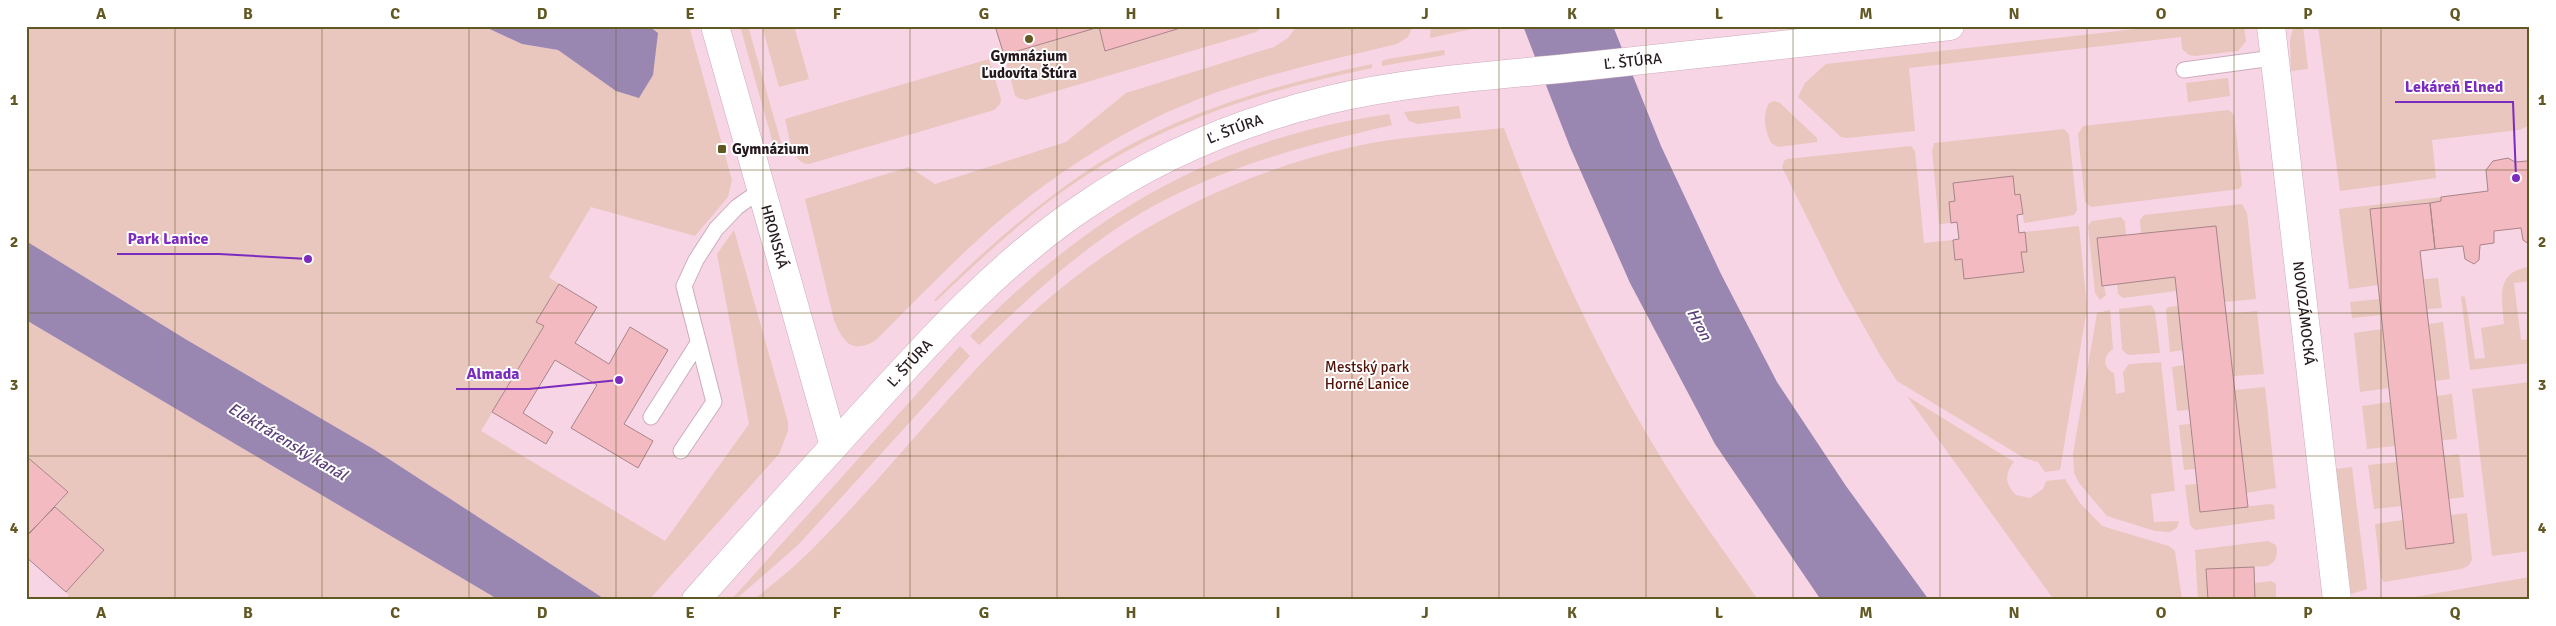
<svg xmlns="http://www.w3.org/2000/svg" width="2556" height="626" viewBox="0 0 2556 626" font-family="Signika,sans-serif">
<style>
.green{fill:#e9c6be}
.water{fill:#9987b2}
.building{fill:#f3bac1;stroke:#a78589}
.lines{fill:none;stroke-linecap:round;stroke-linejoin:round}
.service-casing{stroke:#ccacbb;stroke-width:17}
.minor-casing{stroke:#ccacbb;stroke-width:29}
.service{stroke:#fff;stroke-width:15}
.minor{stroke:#fff;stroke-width:28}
.grid{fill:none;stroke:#625824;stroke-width:1;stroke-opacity:0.55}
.poi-dot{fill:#625824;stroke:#fff;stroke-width:2}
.labels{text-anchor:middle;stroke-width:4;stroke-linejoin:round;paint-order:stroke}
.poi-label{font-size:15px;font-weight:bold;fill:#261a1f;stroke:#fff}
.street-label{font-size:15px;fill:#261a1f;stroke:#fff}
.park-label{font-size:15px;fill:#511106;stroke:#fff}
.water-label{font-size:16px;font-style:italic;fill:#5b4079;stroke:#fff}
.leader{fill:none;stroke:#7b2cbf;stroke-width:2}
.callout-dot{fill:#7b2cbf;stroke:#fff;stroke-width:2}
.callout-label{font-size:16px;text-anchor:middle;font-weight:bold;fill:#7b2cbf;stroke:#fff;stroke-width:4;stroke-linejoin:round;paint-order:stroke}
.neatline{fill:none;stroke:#625824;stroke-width:2}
.grid-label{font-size:16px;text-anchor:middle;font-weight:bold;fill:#625824}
</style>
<rect width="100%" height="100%" fill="#f7d5e5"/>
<path class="green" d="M26 26H483L522 44 558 50 616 91 658 33 649 26H689L732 180 728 197 695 236 591 207 549 277 559 284 537 322 544 326 481 431 665 541 749 424 717 254 734 230 788 422V431L779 454 649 600H606L375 450 187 340 26 241Z
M740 26H748L784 153 781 156 774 147Z
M762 26H794L809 79 779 87Z
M1187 26 1261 28 1256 32 1026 100 1018 98 1015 95 1004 55 1099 27 1106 51Z
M1297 26H1413L1408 37 1397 44C1314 64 1226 82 1149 121 1084 154 1023 197 970 247 938 277 907 309 876 340 852 355 843 342 834 320L805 199 909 167 935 184 1066 142 1126 93 1274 47 1288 38Z
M1431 26H1471L1472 29 1430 38Z
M2162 26H2244L2246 41 2238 51 2195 56 2189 55 2182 49 2181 37 1909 68 1915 131 1847 138 1841 137 1798 97 1805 83 1826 64Z
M2294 26H2303L2308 69 2291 71 2290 40Z
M2318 26H2530V125L2519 130 2432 140 2436 178 2340 191Z
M1444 50 1445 55 1382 66V61L1388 59Z
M989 59 1001 99 1000 104 994 110 809 164C791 164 789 133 785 119Z
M1372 64V68C1274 88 1177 117 1093 171 1035 207 985 255 936 301L934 300C982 252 1032 208 1088 170 1173 114 1273 85 1372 64Z
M2228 78 2230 96 2188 102 2186 83Z
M1774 101 1780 103 1817 138V142L1778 147 1771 143C1765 131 1762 115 1769 103Z
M1459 106 1461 118 1418 124 1409 121 1404 112Z
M2229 110 2234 115 2242 185 2239 189 2091 207 2085 202 2078 134 2083 126Z
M1389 114 1392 125C1306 145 1218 168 1141 213 1081 248 1030 297 979 345L970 336C1092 212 1216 139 1389 114Z
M1504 128C1549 251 1609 378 1680 488 1705 526 1733 563 1758 600H754C771 585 790 571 806 555 888 475 955 382 1040 306 1127 229 1232 176 1344 149 1396 136 1451 134 1504 128Z
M2064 129 2069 134 2077 210 2074 215 2024 223 2020 195H2015L2012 176 1953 183 1955 201 1949 202 1951 223 1939 224 1932 151 1934 143Z
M1911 146 1915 151 1924 243 1953 240 1956 260 1962 259 1964 278 2024 271 2021 252H2027L2025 232 2079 226 2087 308 2060 470 2045 472 2038 462 2024 458 1897 381 1880 355 1842 288 1782 167 1784 161 1787 159Z
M2441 197V201L2370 209 2378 285 2349 289 2339 209Z
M2242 204 2247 213 2256 299 2224 302 2141 234 2140 220 2144 215Z
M2121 217 2125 222 2126 235 2097 239 2102 286H2104L2106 295 2100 300 2095 293 2088 226 2092 221Z
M2530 267V281L2514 283 2521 340 2530 339V363L2470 370 2461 296 2465 297 2475 359 2485 358 2481 328 2504 324C2502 298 2495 271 2530 267Z
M2175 277 2176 291 2123 298 2118 294 2117 284Z
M2438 278 2442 308 2427 309 2424 279Z
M2379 299 2381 315 2352 318 2350 302Z
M2151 305 2155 311 2160 353 2128 355 2122 350 2119 309Z
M2178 306 2183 350 2170 352 2166 310 2168 307Z
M2110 310 2113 349C2103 356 2102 367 2114 373L2116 394 2125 392 2123 372 2129 364 2161 362 2175 491 2151 494 2154 522 2179 521 2177 528 2170 532 2155 531 2107 516 2079 483 2074 473 2073 454 2097 313Z
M2257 311 2264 374 2233 376 2226 314Z
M26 320 499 600H64L69 595 66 592 103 550 55 507 68 492 26 456Z
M2443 322 2450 379 2435 381 2429 324Z
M2383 329 2389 388 2360 392 2354 333Z
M960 346 970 356 798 545 735 600H731Z
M2184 365 2189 410 2177 411 2172 367Z
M2530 382V551L2492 556 2472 389Z
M2265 387 2276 488 2246 493 2234 390Z
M2452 394 2457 439 2442 440 2437 396Z
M1907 396 2014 462C2004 474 2005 484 2016 495L2030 498 2043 489 2046 481 2065 479 2080 503 2102 526 2169 546 2175 551 2182 600H2054Z
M2390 402 2395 446 2367 449 2362 406Z
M2190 424 2195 469 2184 470 2179 425Z
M2459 454 2464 497 2449 499 2444 456Z
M2397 462 2402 506 2374 509 2368 465Z
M2352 467 2367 589 2351 594 2336 469Z
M2197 484 2200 512 2270 504 2274 505 2275 519 2195 530 2190 525 2185 485Z
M2467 513 2472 560 2468 566 2461 569 2384 582 2381 578 2375 524 2403 520 2406 549 2454 543 2451 515Z
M2268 541 2276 545C2278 555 2277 561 2268 566L2206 569 2208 600H2198L2195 550Z
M2530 577V600H2397Z
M2271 581 2276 584V600H2255V583Z"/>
<path class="water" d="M483 26H649L658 33 653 75 639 98 616 91 558 50 522 44Z
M1523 26H1613L1661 146 1721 274 1777 382 1846 486 1929 600H1821L1715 444 1630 283 1570 147Z
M26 241 187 340 375 450 606 600H499L26 320Z"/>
<path class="building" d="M995 26H1187L1105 51 1099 27 1004 55Z
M2508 158 2515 162 2527 161 2530 158V245L2523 240 2521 228 2494 231V243L2480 245 2479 260 2474 264 2465 259 2463 246 2435 249 2430 203 2441 201V197L2488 191 2486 170 2493 161Z
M2013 176 2015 195 2020 194 2023 214 2017 215 2019 233 2025 232 2027 252H2021L2024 272 1964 279 1962 259 1955 260 1953 240 1959 239 1957 222 1951 223 1949 202 1955 201 1953 183Z
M2430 203 2435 249 2420 251 2454 543 2406 549 2370 209Z
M2216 226 2248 507 2200 512 2175 277 2102 286 2097 238Z
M559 284 597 307 575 343 609 364 630 327 668 350 624 424 653 441 638 468 571 428 597 385 555 360 523 413 553 432 546 444 492 412 544 326 536 322Z
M26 456 68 492 29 534 26 532Z
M55 507 104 550 66 592 26 557V536Z
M2254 567 2255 600H2208L2206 569Z"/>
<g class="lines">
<defs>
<path id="service" d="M2184 70 2273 58
M651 417 698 343
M681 451 714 402 684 286 696 260 716 229 737 207 761 190"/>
<g id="minor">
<path id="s1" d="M715 26 834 446"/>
<path id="s2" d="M2271 26 2337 600"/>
<path id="s3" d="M696 600C752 537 809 473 866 411 933 337 1000 263 1083 207 1157 156 1242 121 1328 100 1412 80 1503 75 1588 66 1709 53 1829 40 1950 26"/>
</g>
</defs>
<use href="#service" class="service-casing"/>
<use href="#minor" class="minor-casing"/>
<use href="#service" class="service"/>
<use href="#minor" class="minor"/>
</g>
<path class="grid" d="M175 26V600M322 26V600M469 26V600M616 26V600M763 26V600M910 26V600M1057 26V600M1204 26V600M1352 26V600M1499 26V600M1646 26V600M1793 26V600M1940 26V600M2087 26V600M2234 26V600M2381 26V600M26 170H2530M26 313H2530M26 456H2530"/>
<g class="poi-dot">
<circle cx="1029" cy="39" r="5"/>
<rect x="717" y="144" width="10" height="10" rx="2.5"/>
</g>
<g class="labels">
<g class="poi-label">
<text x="1029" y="61">Gymnázium<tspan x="1029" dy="17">Ľudovíta Štúra</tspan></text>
<text x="732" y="154" text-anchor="start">Gymnázium</text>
</g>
<g class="street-label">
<text dy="5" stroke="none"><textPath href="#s3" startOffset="1129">Ľ. ŠTÚRA</textPath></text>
<text dy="5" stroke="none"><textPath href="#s3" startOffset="724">Ľ. ŠTÚRA</textPath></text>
<text dy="5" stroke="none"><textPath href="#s1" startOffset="219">HRONSKÁ</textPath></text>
<text dy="5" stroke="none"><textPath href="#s2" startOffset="289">NOVOZÁMOCKÁ</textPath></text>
<text dy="5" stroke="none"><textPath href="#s3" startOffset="319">Ľ. ŠTÚRA</textPath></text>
</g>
<g class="park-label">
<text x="1367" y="372">Mestský park<tspan x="1367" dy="17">Horné Lanice</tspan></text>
</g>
<g class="water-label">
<text transform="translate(1700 324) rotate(62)" y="6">Hron</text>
<text transform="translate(288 441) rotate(31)" y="6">Elektrárenský kanál</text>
</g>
</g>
<path class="leader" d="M2516 178L2513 102H2395M308 259L219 254H117M619 380L529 389H456"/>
<g class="callout-dot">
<circle cx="2516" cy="178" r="5"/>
<circle cx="308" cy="259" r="5"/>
<circle cx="619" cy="380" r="5"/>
</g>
<g class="callout-label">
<text x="2454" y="92">Lekáreň Elned</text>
<text x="168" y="244">Park Lanice</text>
<text x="493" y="379">Almada</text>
</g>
<rect width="2556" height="626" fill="none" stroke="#ffffff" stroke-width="55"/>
<rect x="28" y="28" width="2500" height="570" class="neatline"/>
<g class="grid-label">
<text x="101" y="19">A</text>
<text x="248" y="19">B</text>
<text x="395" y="19">C</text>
<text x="542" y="19">D</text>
<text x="690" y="19">E</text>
<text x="837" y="19">F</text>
<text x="984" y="19">G</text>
<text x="1131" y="19">H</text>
<text x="1278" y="19">I</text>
<text x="1425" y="19">J</text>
<text x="1572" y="19">K</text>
<text x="1719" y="19">L</text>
<text x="1866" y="19">M</text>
<text x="2014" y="19">N</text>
<text x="2161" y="19">O</text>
<text x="2308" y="19">P</text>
<text x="2455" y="19">Q</text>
<text x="14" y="105">1</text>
<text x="2542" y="105">1</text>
<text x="14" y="247">2</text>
<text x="2542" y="247">2</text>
<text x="14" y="390">3</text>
<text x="2542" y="390">3</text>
<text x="14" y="533">4</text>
<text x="2542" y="533">4</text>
<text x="101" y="618">A</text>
<text x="248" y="618">B</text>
<text x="395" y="618">C</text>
<text x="542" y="618">D</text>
<text x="690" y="618">E</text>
<text x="837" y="618">F</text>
<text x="984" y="618">G</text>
<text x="1131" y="618">H</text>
<text x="1278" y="618">I</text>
<text x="1425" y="618">J</text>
<text x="1572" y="618">K</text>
<text x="1719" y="618">L</text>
<text x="1866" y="618">M</text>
<text x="2014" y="618">N</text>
<text x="2161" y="618">O</text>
<text x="2308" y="618">P</text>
<text x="2455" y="618">Q</text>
</g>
</svg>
